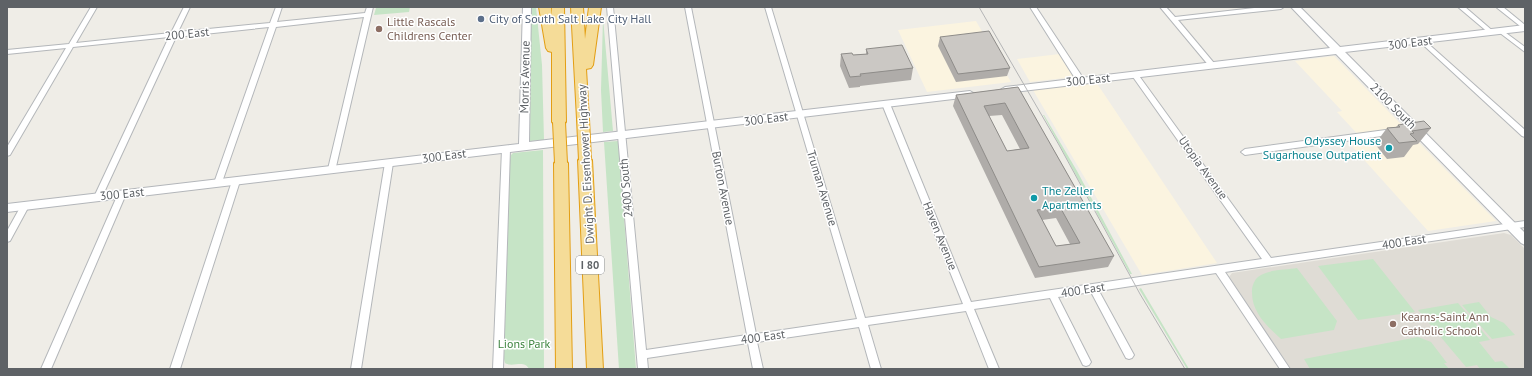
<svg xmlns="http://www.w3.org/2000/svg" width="1532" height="376" viewBox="0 0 1532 376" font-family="'PT Sans',sans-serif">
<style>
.commercial{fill:#fbf4e0}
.education{fill:#dfdcd5}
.green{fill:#c6e4c6}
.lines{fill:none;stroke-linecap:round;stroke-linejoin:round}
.street-casing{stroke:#b4b7ba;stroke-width:2}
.secondary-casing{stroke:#b3b6ba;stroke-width:2}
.highway-casing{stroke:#e39e13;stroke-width:2}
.street{fill:#fff;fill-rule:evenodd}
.secondary{fill:#fff;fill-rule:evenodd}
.highway{fill:#f5dc98;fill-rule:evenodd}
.tram{stroke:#b4b5b6;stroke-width:1}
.highway-bridge-casing{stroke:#e39e13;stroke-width:14;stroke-linecap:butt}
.highway-bridge{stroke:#f5dc98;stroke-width:12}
.wall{fill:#afaca9;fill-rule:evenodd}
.building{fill:#cbc8c4;stroke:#8e8c89;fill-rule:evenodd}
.service-dot{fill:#5c6f8a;stroke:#fff;stroke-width:1.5}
.education-dot{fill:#8d6e63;stroke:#fff;stroke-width:1.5}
.culture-dot{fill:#0f9aa8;stroke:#fff;stroke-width:1.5}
.labels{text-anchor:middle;stroke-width:3;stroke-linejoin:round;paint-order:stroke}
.shield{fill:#fff;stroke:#8e9194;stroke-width:1}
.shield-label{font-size:11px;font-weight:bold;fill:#5e6266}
.service-label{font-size:12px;fill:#4e5e75;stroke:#fff;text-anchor:start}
.education-label{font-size:12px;fill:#785e54;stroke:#fff;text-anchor:start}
.street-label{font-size:12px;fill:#5e6266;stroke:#fff}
.culture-label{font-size:12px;fill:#0d838f;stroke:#fff;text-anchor:end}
.park-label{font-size:12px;fill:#3e8540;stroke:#fff}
</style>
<rect width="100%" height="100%" fill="#efede7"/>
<path class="commercial" d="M976 21 1011 82 927 92 898 30Z
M1068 53 1082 76 1030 82 1017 59Z
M1334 56 1496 221 1428 231 1349 143 1364 141 1337 112 1342 111 1295 61Z
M1096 82 1217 263 1142 275 1033 90Z"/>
<path class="education" d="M1504 233 1511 235 1525 249V369H1291L1229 277 1232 273Z"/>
<path class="green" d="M389 7H410L409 12 374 15 376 8Z
M531 7H536L542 65 544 140 530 141Z
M603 18 613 131 603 132 601 90Z
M1043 115H1044L1077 171 1132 274H1130Z
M618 141 636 369H619L604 142Z
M543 150 544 369H529C524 359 513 368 505 363L504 359 510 160 511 155 513 153Z
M1373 259 1415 312 1358 320 1318 266Z
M1297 268 1337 321 1334 330 1281 339C1266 325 1251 312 1252 290 1252 286 1255 279 1258 277 1268 269 1286 270 1297 268Z
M1141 288 1189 369H1187L1139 289Z
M1479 302 1491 317 1504 323 1515 335 1492 339 1462 305Z
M1458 303 1490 340 1479 342 1495 362 1502 361 1510 369H1480L1477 365 1466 367 1418 310Z
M1418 337 1431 342 1447 363H1444L1449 369H1310L1304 359Z"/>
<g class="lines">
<defs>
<path id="street" d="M91 7H97L76 43 171 33 184 7H190L178 32 270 23 276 7H282L277 22 365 13 367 7H373L335 171H329L328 169 364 17 276 27 221 185 218 186 214 183 269 27 176 37 101 199H95L94 197 169 37 73 47 10 155 7 156V147L66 48 7 54V50L69 44Z
M607 7H613L646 350 747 335 685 7H691L756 334 857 319 765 7H771L865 318 963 304 882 104 886 102 890 104 971 302 1262 259 1133 77 1131 75 1133 73H1137L1271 258 1525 221V227L1225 272 1290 369H1280L1216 273 1099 291 1134 355 1132 358 1129 359 1126 358 1091 292 1058 297 1091 362 1089 365 1086 366 1083 365 1050 298 974 309 999 369H989L966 311 868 325 881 369H871L859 327 757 342 763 369H753L748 343 647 358 648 369H638Z
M1030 7H1036L1085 81 1084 83H1078Z
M1160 7H1166L1175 17 1263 7H1284L1281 9 1178 20 1214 63 1215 65 1214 67H1210Z
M1458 7H1465L1494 32V34H1490Z
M1496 7H1503L1525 25V30Z
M1502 30 1525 47V52L1500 33V31Z
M1422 39 1424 40 1525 130V137L1522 136 1420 42 1419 41Z
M1393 129 1396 130 1397 132 1396 134 1245 155 1241 152 1245 149Z
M506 146 510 149 503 369H493L502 149Z
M389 160 393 163 361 369H351L385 163Z
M236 178 240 181 180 369H170L232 181Z
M122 191 126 194 51 369H41L118 194Z
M25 203 28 204 29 206 10 241 7 242V231L22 204Z"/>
<path id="secondary" d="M523 7H531L529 142 970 91 975 94 970 97 7 212V204L519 144Z
M1291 7H1300L1340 47 1525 25V31L1345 52 1525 233V245L1521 243 1336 54 1005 93 1000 90 1005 87 1330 48Z"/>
<path id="highway" d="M539 7H551L552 17V7H564L566 122 564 125 559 126 554 125 552 122V52L548 51 546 48Z
M571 7H583L585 39 589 7H601L593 65 591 68 586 69 589 119 588 122 583 123 578 122 577 119Z
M585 155 590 157 592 160 603 369H587L578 160 580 157Z
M561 158 566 160 568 163 572 369H556L554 163 556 160Z"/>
</defs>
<use href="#street" class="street-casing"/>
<use href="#secondary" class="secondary-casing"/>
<use href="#highway" class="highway-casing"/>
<use href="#street" class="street"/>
<use href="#secondary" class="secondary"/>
<use href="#highway" class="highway"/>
<path class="tram" d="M979 7 1059 145 1140 294 1185 369"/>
<defs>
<path id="highway-bridge" d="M583 119 585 160
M559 122 561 163"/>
</defs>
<use href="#highway-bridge" class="highway-bridge-casing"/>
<use href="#highway-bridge" class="highway-bridge"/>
</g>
<path class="wall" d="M940 37 1010 68 1007 76 956 82 938 46Z
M866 49 913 68 911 80 860 86V87L849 88 840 66 841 54 853 55 866 54Z
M1018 87 1114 256 1108 267 1035 278 953 106 956 95ZM1002 115 1020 149 1007 151 989 116ZM1056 218 1070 244 1056 246 1042 220Z
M1398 125 1431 128 1418 144 1413 145 1404 157 1387 159 1375 144 1387 128 1396 127Z"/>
<path class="building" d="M989 31 1010 68 958 74 940 37Z
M902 45 913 68 860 74 861 76 850 77 841 54 852 53 853 55 868 54 866 49Z
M1018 87 1114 256 1039 267 956 95ZM1005 103 1029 148 1007 151 984 106ZM1060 207 1080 243 1056 246 1037 210Z
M1424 121 1431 128 1412 131 1414 133 1410 134 1417 141 1399 143 1387 128 1400 127 1398 125Z"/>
<circle class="service-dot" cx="481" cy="19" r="4"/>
<g class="education-dot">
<circle cx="379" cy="29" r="4"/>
<circle cx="1393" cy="324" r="4"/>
</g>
<g class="culture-dot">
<circle cx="1389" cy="148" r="4"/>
<circle cx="1034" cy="198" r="4"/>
</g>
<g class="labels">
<rect class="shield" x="576" y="256" width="28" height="18" rx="3"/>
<g class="shield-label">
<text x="590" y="269">I 80</text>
</g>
<g class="service-label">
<text x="489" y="23">City of South Salt Lake City Hall</text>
</g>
<g class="education-label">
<text x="387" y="26">Little Rascals<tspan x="387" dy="14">Childrens Center</tspan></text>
<text x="1401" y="321">Kearns-Saint Ann<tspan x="1401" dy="14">Catholic School</tspan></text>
</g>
<g class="street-label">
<text transform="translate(187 34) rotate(-6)" y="4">200 East</text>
<text transform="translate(1410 43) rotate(-7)" y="4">300 East</text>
<text transform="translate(525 77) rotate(-89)" y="4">Morris Avenue</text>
<text transform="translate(1088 80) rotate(-6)" y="4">300 East</text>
<text transform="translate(1393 106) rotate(45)" y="4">2100 South</text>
<text transform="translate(766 119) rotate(-7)" y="4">300 East</text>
<text transform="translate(444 156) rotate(-7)" y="4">300 East</text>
<text transform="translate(586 164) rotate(-93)" y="4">Dwight D. Eisenhower Highway</text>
<text transform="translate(1203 168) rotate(54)" y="4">Utopia Avenue</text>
<text transform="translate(626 188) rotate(-95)" y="4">2400 South</text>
<text transform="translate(723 188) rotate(79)" y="4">Burton Avenue</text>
<text transform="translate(822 188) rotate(73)" y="4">Truman Avenue</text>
<text transform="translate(122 194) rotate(-6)" y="4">300 East</text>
<text transform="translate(940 236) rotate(68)" y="4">Haven Avenue</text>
<text transform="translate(1404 242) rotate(-9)" y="4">400 East</text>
<text transform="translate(1083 290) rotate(-9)" y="4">400 East</text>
<text transform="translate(763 337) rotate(-8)" y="4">400 East</text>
</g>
<g class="culture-label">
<text x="1381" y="145">Odyssey House<tspan x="1381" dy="14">Sugarhouse Outpatient</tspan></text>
<text x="1042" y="195" text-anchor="start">The Zeller<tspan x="1042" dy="14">Apartments</tspan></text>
</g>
<g class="park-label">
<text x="524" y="348">Lions Park</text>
</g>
</g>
<rect width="1532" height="376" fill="none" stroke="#5e6266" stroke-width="16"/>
</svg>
